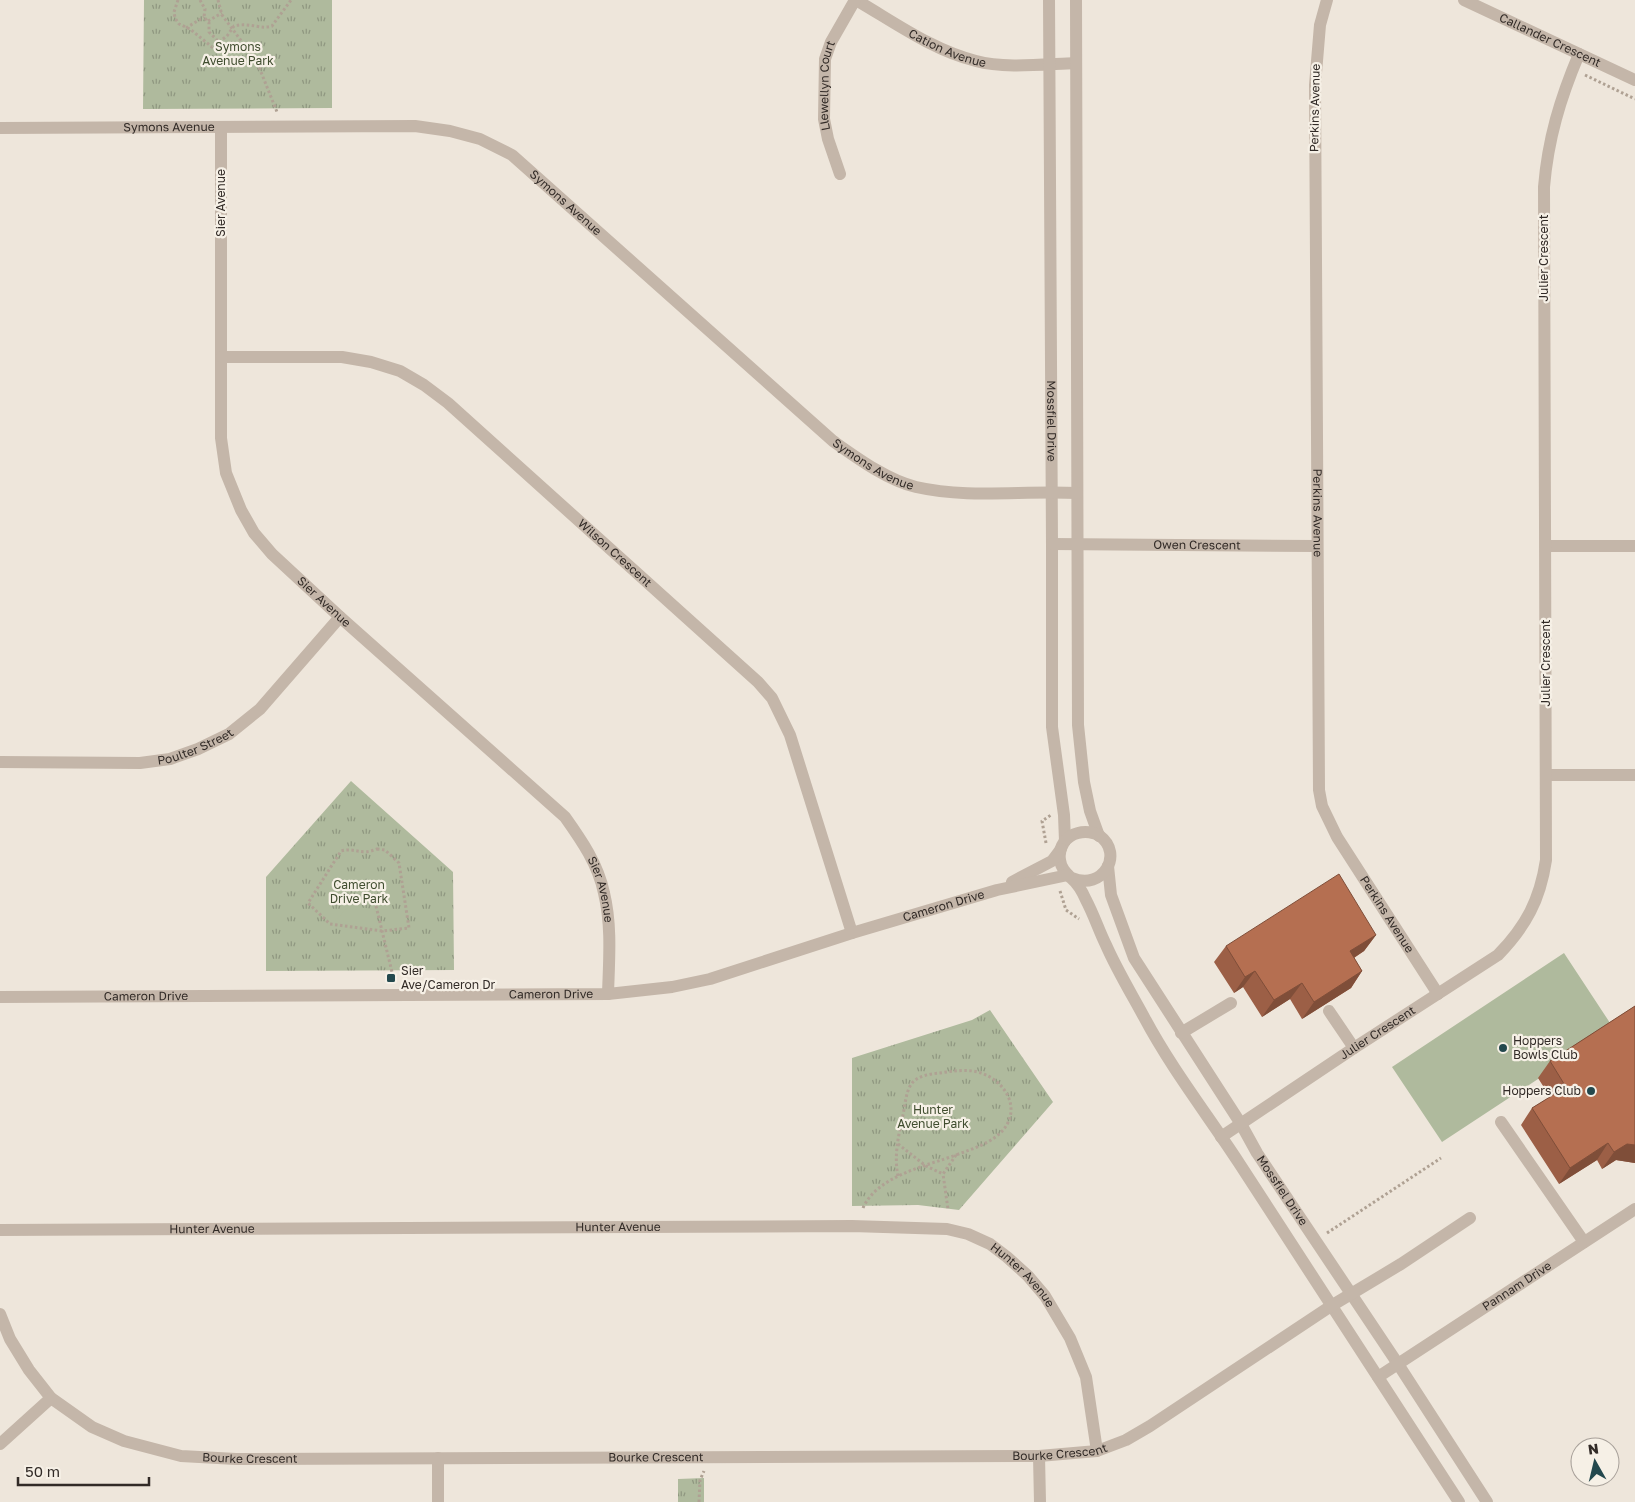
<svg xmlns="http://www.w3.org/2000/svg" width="1635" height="1502" viewBox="0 0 1635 1502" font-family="'Golos Text',sans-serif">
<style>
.grass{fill:url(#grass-tufts)}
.garden{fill:#afba9d}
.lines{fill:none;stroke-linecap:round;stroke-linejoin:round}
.path{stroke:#afa193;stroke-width:3;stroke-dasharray:2.5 2.5;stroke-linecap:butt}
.minor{stroke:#c4b6a9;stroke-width:12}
.wall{fill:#9c5f46}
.shaded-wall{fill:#7f4e39}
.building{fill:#b56f51;stroke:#7f4e39}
.poi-dot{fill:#23484d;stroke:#f6f0e6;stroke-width:2}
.labels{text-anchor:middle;stroke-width:4.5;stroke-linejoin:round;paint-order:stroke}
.street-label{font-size:12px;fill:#322b27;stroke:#f6f0e6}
.park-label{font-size:12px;fill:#404d2f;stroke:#f6f0e6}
.poi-label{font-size:12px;fill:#322b27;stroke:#f6f0e6;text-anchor:start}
</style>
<defs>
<pattern id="grass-tufts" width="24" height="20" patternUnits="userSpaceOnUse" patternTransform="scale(1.25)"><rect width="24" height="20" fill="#afba9d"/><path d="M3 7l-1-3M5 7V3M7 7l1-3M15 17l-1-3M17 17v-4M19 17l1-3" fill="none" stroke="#8f9780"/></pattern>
</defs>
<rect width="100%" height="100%" fill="#eee6db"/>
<path class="grass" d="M144 0H332V108L143 109Z
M351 781 453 872 454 970 266 971V877Z
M990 1010 1053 1102 959 1210 918 1205 852 1206V1058L972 1020Z
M704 1478V1502H678V1479Z"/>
<path class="garden" d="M349 906 374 909 378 928 334 922Z
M1564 953 1614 1029 1442 1142 1392 1067Z"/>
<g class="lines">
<path class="path" d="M178 0 174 12 175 18 179 24 190 29 212 47 227 36 234 26C249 22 262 30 272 26L291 0
M200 0 205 9 204 17 209 23V32L219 42
M218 0 222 15 257 62 277 112
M208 21 222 13
M186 28 204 17
M1585 75 1635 99
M1046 843 1042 821 1051 815
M377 849 385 850 399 863 409 928 382 931 330 924 308 903 341 851C355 847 360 856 377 849Z
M1060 891 1066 910 1079 919
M376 906 392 972
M898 1144 926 1166 943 1174
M898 1176C894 1157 898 1138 902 1119 905 1109 905 1092 912 1083 919 1075 931 1074 940 1073 953 1071 966 1069 978 1072 1010 1081 1025 1117 994 1138 983 1146 969 1150 956 1155
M863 1208C877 1176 926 1166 956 1155L943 1174 948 1209
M1327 1233 1441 1158
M699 1502 700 1480 704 1471"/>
<g class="minor">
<path id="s1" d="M856 0C894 22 932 50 976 61 1004 69 1046 64 1076 63"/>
<path id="s2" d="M1049 0 1052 544V727L1064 815 1065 841"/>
<path d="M1076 0 1078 725 1084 782 1090 811 1099 836"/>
<path id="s3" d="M1327 0 1320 25 1315 85 1319 790 1322 806 1337 837 1438 994"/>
<path id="s4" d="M1464 0 1635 80"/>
<path id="s5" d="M221 127V438L226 473 241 510 254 533 272 554 340 617 565 817C582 841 598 864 604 893 612 926 609 961 608 994"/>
<path id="s6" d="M0 128 415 126 450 131 480 139 512 155 833 441C857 458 887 480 916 487 969 499 1024 490 1077 493"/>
<path id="s7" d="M840 174 828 139 824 119 825 59 831 42 855 0"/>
<path id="s8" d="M222 357H342L371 362 400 371 424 385 448 403 758 682 772 698 790 735 852 933"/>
<path id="s9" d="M1052 544 1316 546"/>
<path d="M1546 546H1635"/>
<path id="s10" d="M0 762 140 763 170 759 198 749 229 734 260 709 340 617"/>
<path d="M1546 775H1635"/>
<path id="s11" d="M1108 866 1111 895 1134 958 1241 1124 1257 1153 1398 1364 1487 1502"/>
<path d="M1072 878C1103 891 1124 854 1100 836 1094 832 1085 831 1078 833 1066 836 1058 847 1060 860 1061 868 1065 872 1071 878 1077 883 1083 893 1086 900 1094 915 1099 931 1106 945 1117 970 1131 993 1144 1017 1171 1068 1207 1114 1239 1163 1312 1276 1386 1389 1459 1502"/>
<path d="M1012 882 1052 861 1061 849"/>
<path id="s12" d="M0 997 608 994 672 987 710 979 852 933 997 890 1068 875"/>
<path d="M1329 1011 1354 1048"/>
<path d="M1181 1033 1231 1003"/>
<path d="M1501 1122 1584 1242"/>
<path id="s13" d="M1221 1137 1354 1048 1498 955C1526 926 1540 900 1546 860L1544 187C1548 139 1560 99 1579 54"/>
<path id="s14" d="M0 1230 852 1226 947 1229 968 1234 990 1244 1007 1257 1028 1276 1045 1296 1070 1338 1086 1377 1097 1451"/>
<path id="s15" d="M0 1314 10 1339 29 1370 51 1398 92 1427 124 1441 181 1456 236 1459 1039 1456 1097 1451 1126 1440 1150 1426 1331 1306 1401 1264 1470 1218"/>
<path id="s16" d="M1378 1377 1635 1209"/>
<path d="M0 1444 51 1398"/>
<path d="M1039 1456 1040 1502"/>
<path d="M438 1458V1502"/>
</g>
</g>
<path class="wall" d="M1376 935 1364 951 1354 958 1362 971 1351 988 1302 1019 1290 999 1262 1017 1243 987 1234 993 1214 962 1226 946Z
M1635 1006V1163L1616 1160 1602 1169 1597 1160 1559 1184 1521 1125 1532 1108 1550 1097 1538 1078 1550 1061Z"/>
<path class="shaded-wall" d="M1376 935 1364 951 1338 968 1350 951Z
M1255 971 1243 987 1234 993 1245 977Z
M1362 971 1351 988 1302 1019 1314 1002Z
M1302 983 1290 999 1262 1017 1274 1000Z
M1608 1143 1597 1160 1559 1184 1570 1168Z
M1627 1144 1635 1145V1163L1616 1160 1602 1169 1614 1152Z"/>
<path class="building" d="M1339 874 1376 935 1350 951 1362 971 1314 1002 1302 983 1274 1000 1255 971 1245 977 1226 946Z
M1635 1006V1145L1627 1144 1614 1152 1608 1143 1570 1168 1532 1108 1566 1087 1550 1061Z"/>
<g class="poi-dot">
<rect x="386" y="973" width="10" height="10" rx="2.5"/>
<circle cx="1503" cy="1048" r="5"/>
<circle cx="1591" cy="1091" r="5"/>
</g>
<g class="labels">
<g class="street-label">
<text dy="4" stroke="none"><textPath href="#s4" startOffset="95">Callander Crescent</textPath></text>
<text dy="4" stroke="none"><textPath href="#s1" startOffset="104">Cation Avenue</textPath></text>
<text dy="4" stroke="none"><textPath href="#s7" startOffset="91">Llewellyn Court</textPath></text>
<text transform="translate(1315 108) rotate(-89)" y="4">Perkins Avenue</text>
<text dy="4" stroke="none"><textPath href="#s6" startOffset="169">Symons Avenue</textPath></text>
<text transform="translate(221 203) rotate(-90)" y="4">Sier Avenue</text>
<text dy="4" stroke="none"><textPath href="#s6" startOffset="589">Symons Avenue</textPath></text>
<text transform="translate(1544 258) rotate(-90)" y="4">Julier Crescent</text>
<text dy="4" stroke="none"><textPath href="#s2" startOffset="421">Mossfiel Drive</textPath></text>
<text dy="4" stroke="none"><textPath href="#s6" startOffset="994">Symons Avenue</textPath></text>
<text dy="4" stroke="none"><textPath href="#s3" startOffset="514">Perkins Avenue</textPath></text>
<text dy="4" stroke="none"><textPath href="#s9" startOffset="145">Owen Crescent</textPath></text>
<text dy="4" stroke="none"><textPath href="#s8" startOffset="462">Wilson Crescent</textPath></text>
<text dy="4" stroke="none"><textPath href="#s5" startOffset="511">Sier Avenue</textPath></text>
<text transform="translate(1546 663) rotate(-90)" y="4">Julier Crescent</text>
<text dy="4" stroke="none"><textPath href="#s10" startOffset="198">Poulter Street</textPath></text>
<text dy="4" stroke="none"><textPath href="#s5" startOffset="916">Sier Avenue</textPath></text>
<text dy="4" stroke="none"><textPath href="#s12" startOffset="956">Cameron Drive</textPath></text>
<text dy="4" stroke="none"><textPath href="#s3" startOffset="934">Perkins Avenue</textPath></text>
<text dy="4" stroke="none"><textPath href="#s12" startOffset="551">Cameron Drive</textPath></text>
<text dy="4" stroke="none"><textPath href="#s12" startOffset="146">Cameron Drive</textPath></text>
<text dy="4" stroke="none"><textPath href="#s13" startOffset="188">Julier Crescent</textPath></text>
<text dy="4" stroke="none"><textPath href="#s11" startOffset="372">Mossfiel Drive</textPath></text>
<text dy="4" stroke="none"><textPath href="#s14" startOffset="618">Hunter Avenue</textPath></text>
<text dy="4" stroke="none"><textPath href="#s14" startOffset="212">Hunter Avenue</textPath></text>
<text dy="4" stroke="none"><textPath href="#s14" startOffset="1038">Hunter Avenue</textPath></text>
<text dy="4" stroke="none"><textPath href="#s16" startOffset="166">Pannam Drive</textPath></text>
<text dy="4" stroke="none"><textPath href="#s15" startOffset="1122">Bourke Crescent</textPath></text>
<text dy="4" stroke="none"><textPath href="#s15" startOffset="718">Bourke Crescent</textPath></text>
<text dy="4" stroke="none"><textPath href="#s15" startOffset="312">Bourke Crescent</textPath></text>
</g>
<g class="park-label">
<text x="238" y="51">Symons<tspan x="238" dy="14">Avenue Park</tspan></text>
<text x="359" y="889">Cameron<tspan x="359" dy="14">Drive Park</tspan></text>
<text x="933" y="1114">Hunter<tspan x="933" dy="14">Avenue Park</tspan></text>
</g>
<g class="poi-label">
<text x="401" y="975">Sier<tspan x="401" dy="14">Ave/Cameron Dr</tspan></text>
<text x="1513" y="1045">Hoppers<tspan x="1513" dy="14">Bowls Club</tspan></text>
<text x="1581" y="1095" text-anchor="end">Hoppers Club</text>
</g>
</g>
<g transform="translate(1595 1462) rotate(352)"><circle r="24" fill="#f6f0e6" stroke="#a8a19a"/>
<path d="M0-4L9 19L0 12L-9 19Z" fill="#23484d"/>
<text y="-8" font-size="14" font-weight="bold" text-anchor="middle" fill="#322b27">N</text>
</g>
<path d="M18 1477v8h131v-8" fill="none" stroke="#322b27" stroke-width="2.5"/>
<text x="25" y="1477" font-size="15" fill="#322b27" stroke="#f6f0e6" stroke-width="4" paint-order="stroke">50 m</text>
</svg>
